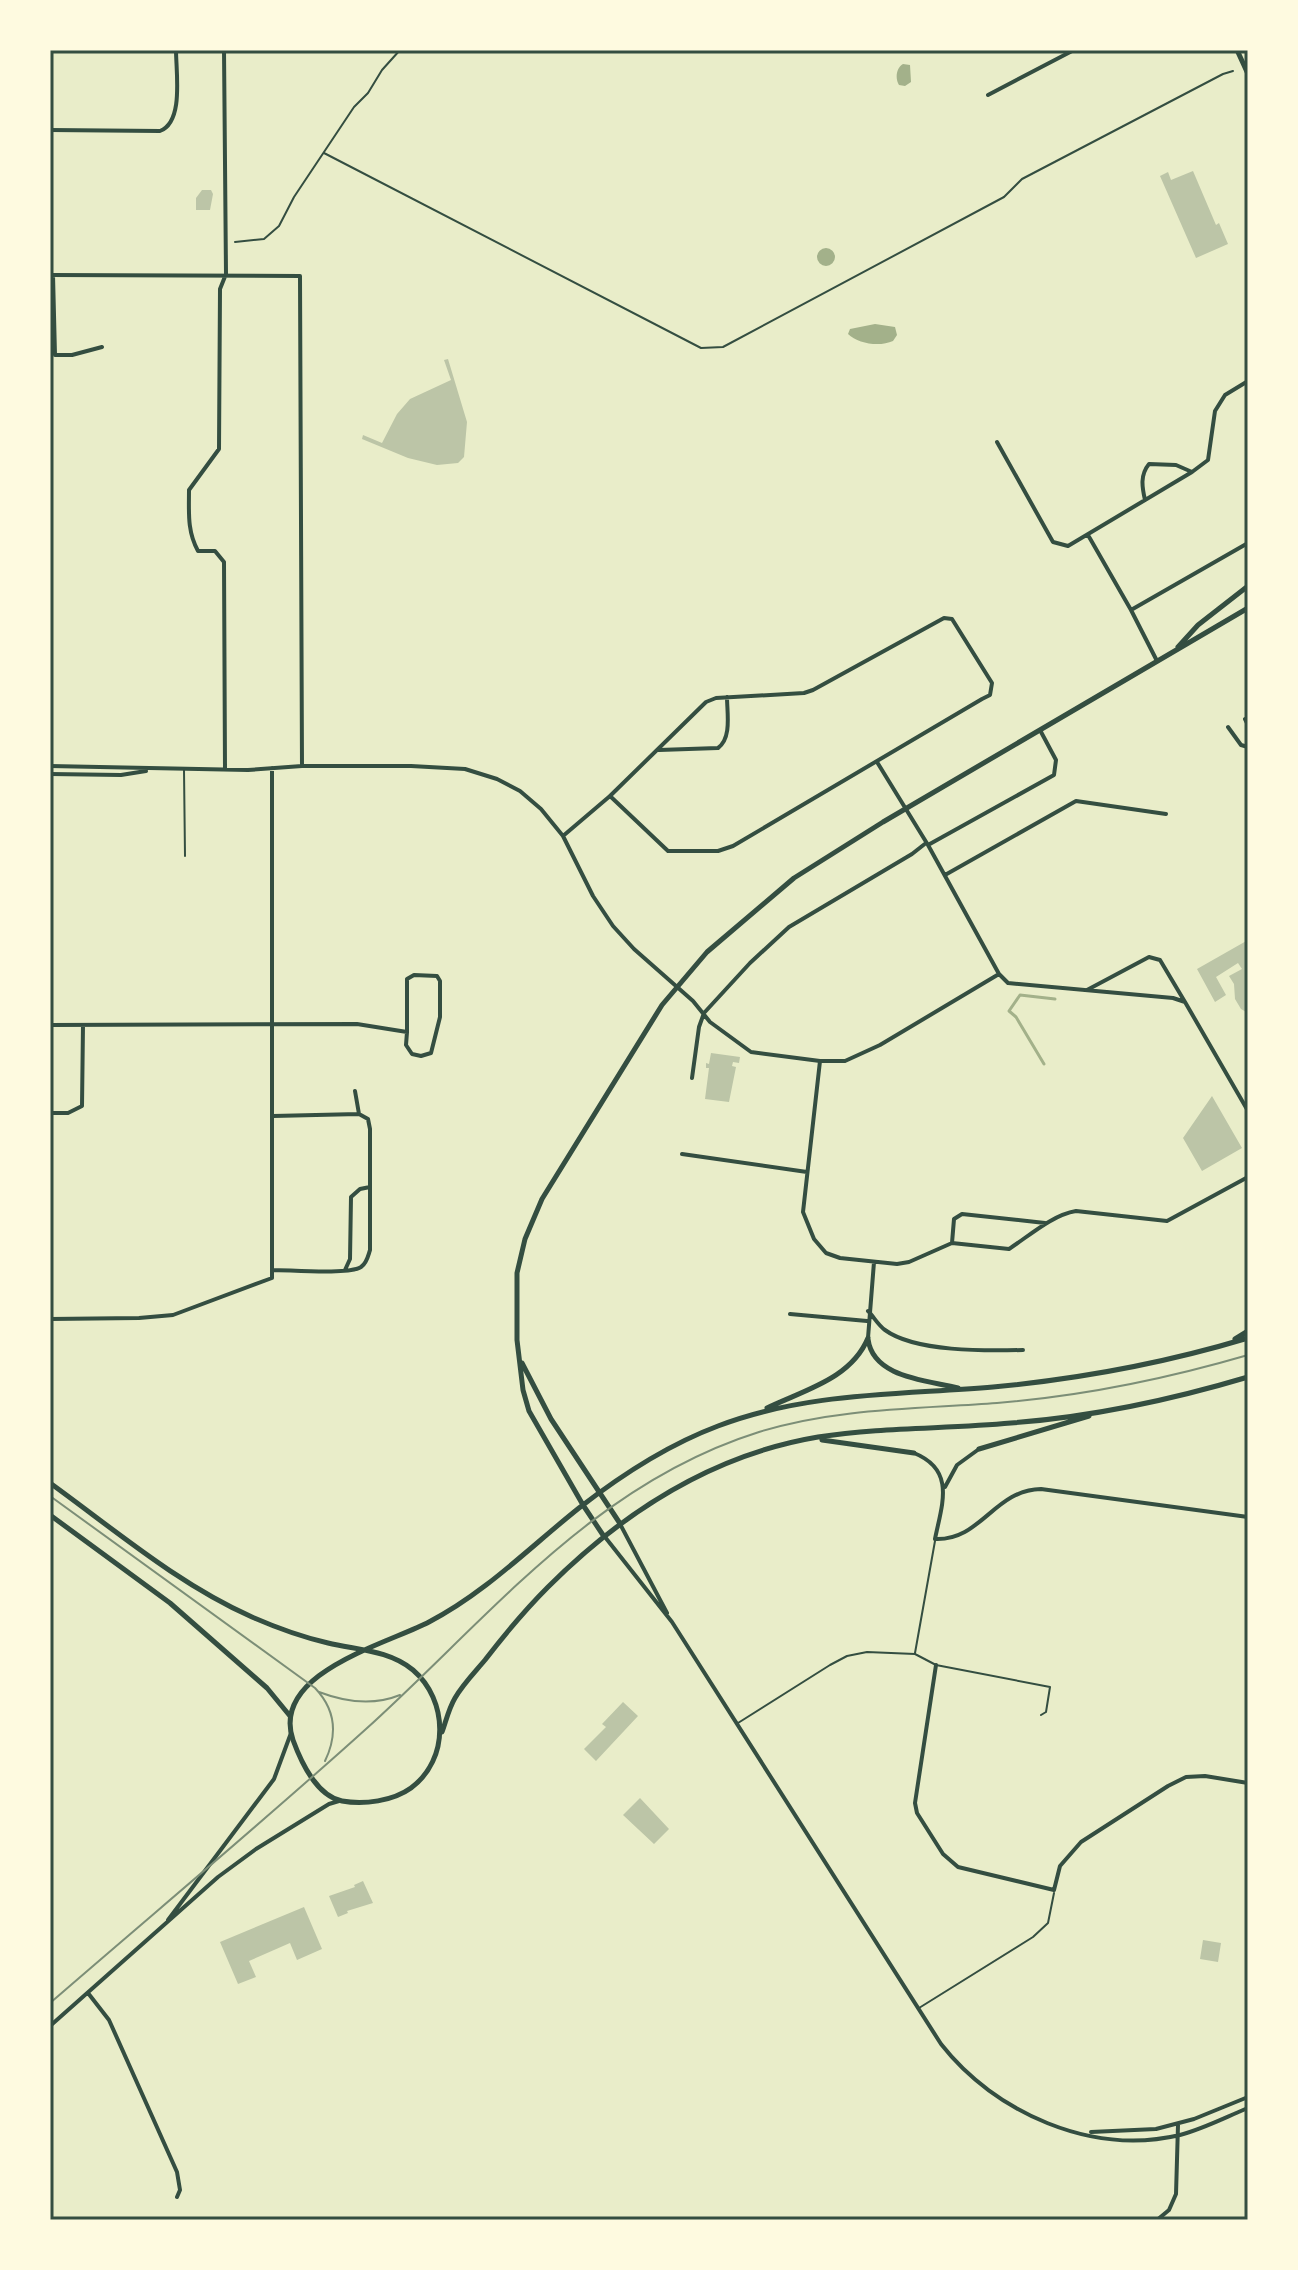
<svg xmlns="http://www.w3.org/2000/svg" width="1298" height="2270" viewBox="0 0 1298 2270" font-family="Jost,sans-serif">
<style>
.water{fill:#a3b18a}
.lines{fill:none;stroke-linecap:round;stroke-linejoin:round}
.stream{stroke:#a3b18a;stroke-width:3}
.building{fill:#bcc5a7}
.path{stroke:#344e41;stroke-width:2}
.service{stroke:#344e41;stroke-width:2}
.minor{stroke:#344e41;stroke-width:4}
.tertiary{stroke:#344e41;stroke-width:5}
.tram{stroke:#7c8e77;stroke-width:2}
.neatline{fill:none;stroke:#344e41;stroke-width:3}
</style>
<rect width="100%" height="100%" fill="#e9edc9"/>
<path class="water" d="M903 64 910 65 911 82 905 86 899 85C895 79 896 68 903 64Z
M817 257a9 9 0 1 1 18 0a9 9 0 1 1-18 0Z
M875 324 895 327 897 335 893 341C880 347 858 344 848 334L850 329Z"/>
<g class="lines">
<path class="stream" d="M1044 1064 1016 1017 1009 1011 1020 995 1055 999"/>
</g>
<path class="building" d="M1193 171 1216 225 1219 223 1228 244 1196 258 1160 176 1168 172 1171 180Z
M202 190H211L213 194 210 210H196V198Z
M448 359 467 422 464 457 458 463 437 465 408 458 362 439 363 435 382 443 397 414 410 399 451 380 444 360Z
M1248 940V1013L1241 1009 1235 999 1234 984 1229 976 1242 969 1238 963 1216 977 1226 995 1215 1002 1197 969Z
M711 1053 740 1057 739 1063 733 1062 732 1066 736 1067 729 1102 705 1099 709 1068H706V1063L709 1064Z
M1212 1096 1242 1148 1202 1171 1183 1138Z
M623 1702 638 1716 596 1761 584 1749 606 1727 602 1724Z
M640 1798 669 1829 654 1844 623 1815Z
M363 1881 373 1903 347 1911 348 1913 338 1917 329 1896 355 1887 354 1885Z
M304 1907 322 1949 297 1960 290 1943 249 1961 256 1977 238 1984 220 1942Z
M1203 1940 1221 1943 1218 1962 1200 1959Z"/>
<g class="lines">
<path class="path" d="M324 153 701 348 723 347 1004 197 1022 179 1223 74 1233 71
M235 242 264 239 279 226 294 197 354 107 368 93 382 70 400 50"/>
<path class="service" d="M184 770 185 856
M915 1653 935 1541
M738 1723 830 1665 847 1656 867 1652 915 1654 936 1665 1050 1687 1046 1712 1041 1715
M919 2008 1033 1937 1048 1923 1054 1893"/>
<path class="minor" d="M224 50 226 274 220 289 219 449 189 490C189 512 187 531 198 551H215L224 562 225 770
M988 95 1074 50
M50 130 160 131C184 122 176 73 176 50
M50 275 300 276 302 766
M53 275 55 355H72L102 347
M997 442 1053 542 1068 546 1192 472 1208 460 1215 411 1225 395 1248 381
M1145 500C1142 487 1140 475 1149 464L1176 465 1192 472
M1088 535 1131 610 1248 543
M1131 610 1157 661
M1245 719 1248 725
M1228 727 1241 745 1248 747
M659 750 718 748C732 738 727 713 727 697
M877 762 928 845 999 974 1008 983 1173 998 1185 1002 1248 1111
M50 766 248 770 302 766H411L465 769 497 779 520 791 541 809 563 836 593 896 613 926 634 949 693 1001 710 1022 751 1052 820 1061
M50 774 121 775 146 771
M563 836 610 796 706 702 716 698 804 693 813 690 944 618 952 619 992 683 990 695 982 699 733 846 718 851H668L610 796
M928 845 1054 775 1056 760 1040 730
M945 875 1076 801 1166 814
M999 974 880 1045 845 1061H820L803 1212 814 1239 826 1253 840 1258 897 1264 909 1262 952 1243 1009 1249C1029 1236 1052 1215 1076 1211L1167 1221 1248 1177
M1087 990 1149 957 1160 960 1185 1002
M50 1025 357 1024 407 1032V979L414 975 437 976 440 981V1017L431 1053 421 1056 412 1054 406 1045 407 1032
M692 1078 699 1027 704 1013 750 963 789 927 912 854 926 843
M355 1091 359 1114
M50 1113H68L82 1106 83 1025
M682 1154 807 1172
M952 1243 954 1219 962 1214 1045 1223
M272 1270C291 1270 348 1275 361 1267 367 1263 368 1256 370 1250V1129L368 1119 359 1114 273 1116
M345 1270 350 1259 351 1197 360 1189 370 1187
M868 1311C874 1317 878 1325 885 1330 915 1352 986 1351 1023 1350
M790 1314 867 1321
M50 1319 139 1318 173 1315 272 1278V768
M868 1338 874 1262
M914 1453C956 1470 942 1504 935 1539 981 1541 994 1490 1041 1489L1248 1517
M945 1487 957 1465 979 1449
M619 1522 667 1613
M605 1537 672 1622 941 2044C995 2113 1092 2156 1180 2135 1203 2129 1226 2117 1248 2108
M936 1665 915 1803 917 1813 943 1854 958 1867 1054 1890 1060 1866 1081 1842 1168 1786 1186 1777 1205 1776 1248 1783
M168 1920 274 1779 291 1733
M88 1993 109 2020 177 2172 180 2190 177 2197
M50 2026 218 1877 256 1849 329 1804 339 1801
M1091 2132 1156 2129 1194 2119 1248 2097
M1157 2220 1169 2210 1176 2194 1178 2125"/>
<path class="tertiary" d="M1237 50 1248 74
M1178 647 1198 625 1248 586
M868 1339C873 1378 927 1380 958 1388
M1235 1339 1248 1331
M522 1363 551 1419 619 1522
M767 1408C804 1390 851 1379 868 1338
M822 1440 914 1453
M979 1449 1089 1416
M50 1483C115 1530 178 1584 252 1617 277 1628 302 1637 328 1643 357 1650 389 1650 413 1670 448 1700 450 1759 411 1788 393 1801 364 1805 342 1801 317 1796 301 1762 293 1740 270 1673 387 1644 429 1622 485 1593 530 1547 579 1508 620 1476 670 1444 718 1426 807 1392 899 1395 993 1387 1079 1379 1165 1363 1248 1338
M50 1515 170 1603 267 1688 290 1716
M603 1535 583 1505 529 1411 523 1390 517 1340V1273L525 1239 542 1199 662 1005 707 952 794 878 883 822 1248 608
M442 1732C446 1721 449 1708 455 1698 463 1684 475 1672 485 1660 505 1634 525 1610 548 1587 623 1512 711 1455 818 1437 882 1427 947 1429 1011 1423 1091 1417 1171 1400 1248 1377"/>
<path class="tram" d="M50 1496 315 1688C336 1710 338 1734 325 1761
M319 1692C345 1702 373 1706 400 1695
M50 2003C155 1912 263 1822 366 1729 490 1617 593 1484 759 1432 836 1408 917 1409 997 1403 1083 1396 1166 1379 1248 1355"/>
</g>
<rect width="1298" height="2270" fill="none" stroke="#fefae0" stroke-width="104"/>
<rect x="52" y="52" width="1194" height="2166" class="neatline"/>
</svg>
